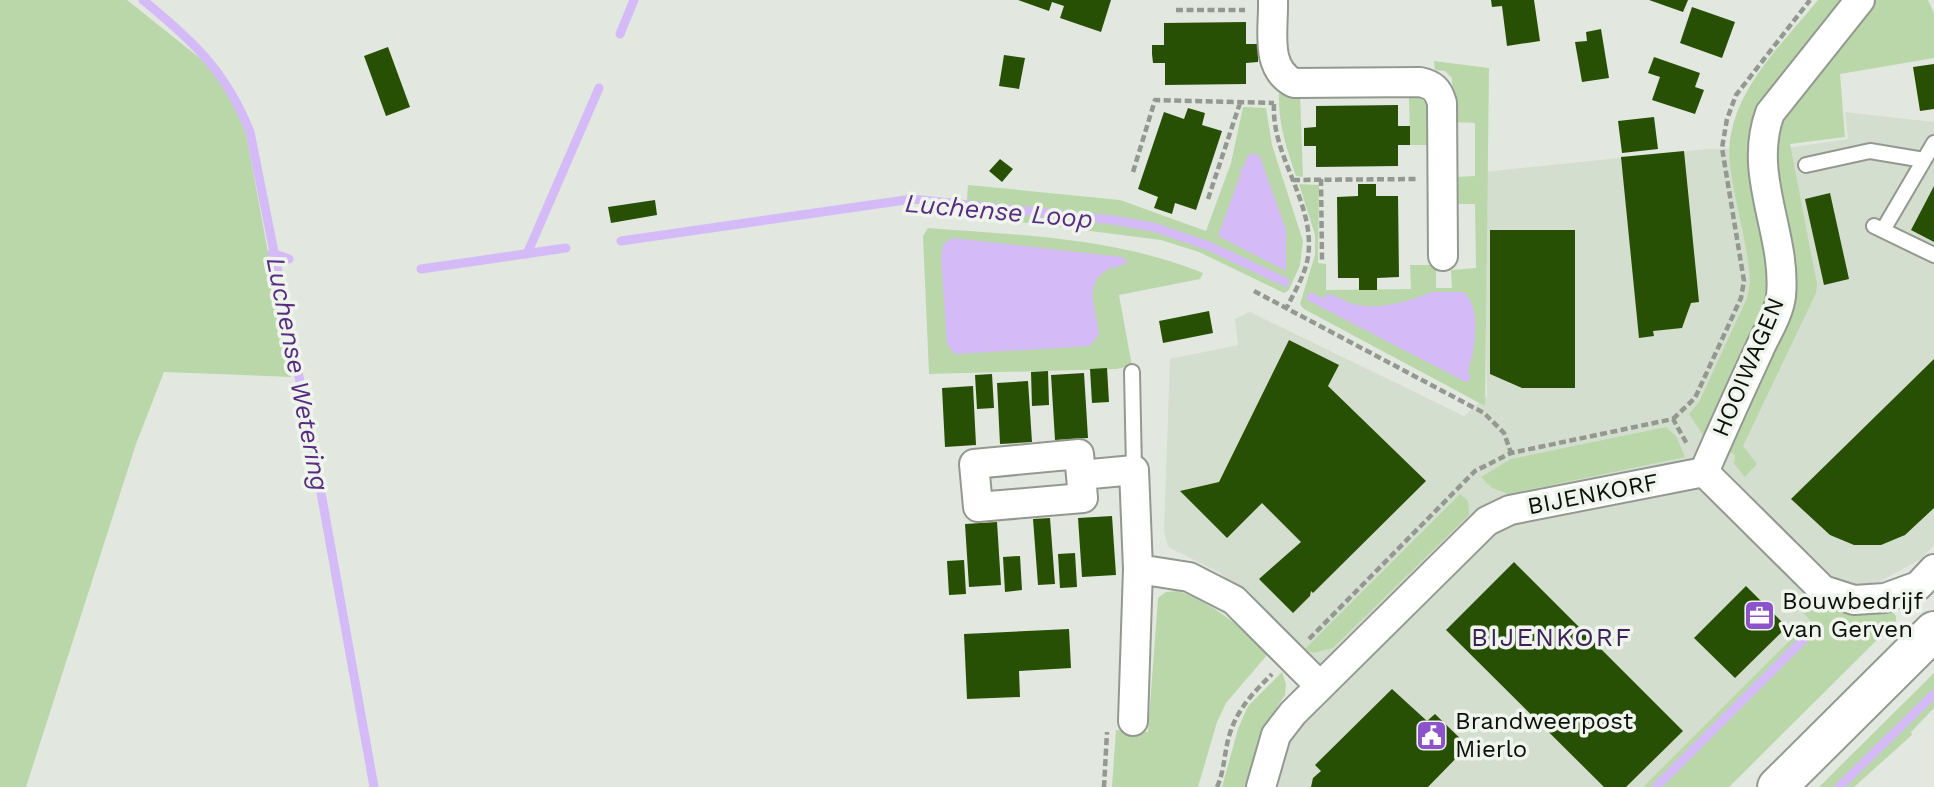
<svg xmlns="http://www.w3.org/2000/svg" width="1934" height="787" viewBox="0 0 1934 787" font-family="'Work Sans',sans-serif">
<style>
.built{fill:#d3dece}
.green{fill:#bad7aa}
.water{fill:#d4bbf8}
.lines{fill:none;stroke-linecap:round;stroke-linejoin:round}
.stream{stroke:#d4bbf8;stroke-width:9}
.building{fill:#285004}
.service-casing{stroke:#939990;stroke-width:18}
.minor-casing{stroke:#939990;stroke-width:32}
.secondary-casing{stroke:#939990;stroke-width:42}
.path{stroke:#939891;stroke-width:4.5;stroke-dasharray:7 3.5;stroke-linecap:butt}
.service{stroke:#fff;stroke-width:14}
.minor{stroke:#fff;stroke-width:28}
.secondary{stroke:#fff;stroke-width:38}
.labels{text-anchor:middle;stroke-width:7;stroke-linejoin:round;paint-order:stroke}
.street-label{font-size:24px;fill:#0d0f0c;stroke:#eff5ec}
.poi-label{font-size:24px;fill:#0d0f0c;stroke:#eff5ec;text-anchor:start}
.water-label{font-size:26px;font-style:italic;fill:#572c82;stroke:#eff5ec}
.neighbourhood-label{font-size:26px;letter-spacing:2px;fill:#3b1f58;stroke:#eff5ec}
</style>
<rect width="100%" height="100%" fill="#e2e8df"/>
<path class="built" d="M1845 112 1934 122V545L1921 559 1810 620 1643 787H1278L1285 747 1306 716 1341 682 1220 573 1168 547 1164 531 1170 359 1238 345 1235 319 1250 312 1464 416 1487 396 1483 172 1708 149 1793 147 1848 139Z"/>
<path class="green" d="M0 0H127L211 67 230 95 246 133 291 377 164 372 136 444 26 787H0Z
M1818 0H1843L1752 126 1750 165 1769 276 1766 299 1705 438 1689 414 1699 402 1747 298 1750 282C1748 243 1735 205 1730 166 1722 99 1780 47 1818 0Z
M1875 0H1928L1934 13V58L1840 74 1845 137 1790 144 1817 284 1816 293 1743 446 1757 464 1745 477 1734 464 1735 455 1727 450 1781 330 1776 171V143L1781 121Z
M1434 61 1489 68 1485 406 1304 309 1300 304 1315 255V235L1299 184 1319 185 1318 263 1326 264V290L1411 289 1410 265H1432L1436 270V288H1452L1451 270 1476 268 1475 204H1454V177L1475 176V123L1453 122 1452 78 1445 71 1435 70Z
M1279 93H1300L1303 177 1296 176C1286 147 1278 123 1279 93Z
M1409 93 1417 94 1429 106 1431 145H1410Z
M1243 107 1266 108 1272 145 1303 241 1300 265 1289 290 1284 293 1199 252 1161 240 966 215 968 185 979 186 1120 200 1206 231 1231 163Z
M928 228C1019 235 1118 238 1203 273L1200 279 1119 295 1132 366 1116 369 929 374 923 236Z
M1666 427 1676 436 1685 457 1509 494 1492 488 1481 477 1511 459Z
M1460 494 1468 501 1469 515 1333 648 1313 653 1305 649Z
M1808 590 1887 606 1896 616V621L1729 787H1643L1810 620 1795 604Z
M1178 591C1214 604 1242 627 1268 654L1226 703 1217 722 1198 787H1112L1116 730 1148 732 1158 598 1166 592Z
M1282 672 1286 684 1285 695 1262 730 1246 787H1222L1238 729 1248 706Z
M1934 673V708L1911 732 1912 735 1854 787H1819Z"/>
<path class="water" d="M1253 153 1260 157 1286 230V271L1218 236 1241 173 1239 169 1243 168 1248 156Z
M953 238 1122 257 1128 262C1122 267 1114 266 1107 270 1082 285 1097 312 1099 334L1090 346 955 354 947 344 941 258 943 244Z
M1433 292H1463C1484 309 1474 355 1466 377L1326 305 1325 293C1334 295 1341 299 1350 303 1376 312 1408 301 1433 292Z"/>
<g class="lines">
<path class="stream" d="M143 0C192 40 226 71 250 132L311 437 374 787
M620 34 634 0
M621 241 912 199 1113 220 1153 227 1209 246 1285 282
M272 253 289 259
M527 254 599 88
M421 269 566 248
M1311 297 1466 377
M1656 787 1804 639
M1839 787 1934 694"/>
</g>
<path class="building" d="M1018 0H1111L1101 32 1060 18 1064 6 1052 2 1049 11Z
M1491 0H1534L1540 41 1507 46 1502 6 1492 7Z
M1649 0H1688L1683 12Z
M1692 7 1735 22 1722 58 1680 43Z
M1246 22V44H1258V62L1246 63V84L1165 85V63H1153L1152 54V45H1164V23Z
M1601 29 1609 78 1582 82 1575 42 1587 41 1586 32Z
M388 47 410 107 386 116 364 56Z
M1004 55 1025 58 1019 89 999 86Z
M1654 57 1700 73 1695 87 1704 90 1695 114 1652 100 1660 77 1648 73Z
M1934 64V109L1920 111 1913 67Z
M1398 105V126H1410V145H1398V166L1316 167V146H1304V128L1316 127V106Z
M1188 108 1205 113 1202 125 1222 131 1196 210 1175 203 1172 214 1154 208 1158 197 1138 189 1164 112 1184 119Z
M1654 117 1658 149 1622 153 1618 121Z
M1684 151 1699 302 1691 303 1682 328 1653 331 1654 336 1639 338 1621 157Z
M1000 159 1013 169 1002 182 989 171Z
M1358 184H1376V196H1398L1399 277 1377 278V290H1359V278H1338L1337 197 1358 196Z
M1934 186V242L1911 230Z
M1830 193 1849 279 1824 285 1805 199Z
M655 200 657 215 611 223 608 207Z
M1490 230H1575V388H1522L1490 374Z
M1209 311 1213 333 1163 343 1159 321Z
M1289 340 1339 365 1328 386 1426 481 1313 593 1311 591 1310 596 1293 613 1259 579 1301 542 1262 503 1227 538 1180 491 1219 482Z
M1934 359V508L1905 535 1881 545H1854L1830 535 1791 499Z
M1107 368 1109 402 1092 403 1090 369Z
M1048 371 1049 405 1032 406 1031 372Z
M1084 373 1088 438 1055 440 1051 375Z
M992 374 994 408 977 409 975 375Z
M1028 381 1032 442 1000 444 997 383Z
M973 386 976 445 945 447 942 388Z
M1112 516 1116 575 1082 577 1078 518Z
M1050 518 1055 584 1038 585 1033 519Z
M997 522 1001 585 969 587 965 524Z
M1075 553 1077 587 1060 588 1058 554Z
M1020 556 1022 590 1005 592 1003 557Z
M964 560 966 594 949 595 947 561Z
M1514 562 1683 731 1626 787H1604L1446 630Z
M1746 586 1787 627 1735 678 1694 638Z
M1069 629 1071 668 1019 671 1020 697 967 699 964 634Z
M1392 689 1427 721 1435 714 1468 746 1428 787H1311L1313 778 1321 771 1315 765Z"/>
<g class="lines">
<defs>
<path id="service" d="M1806 165 1870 151 1924 160
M1874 226 1934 255
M1883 230 1934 143
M1132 372 1134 470"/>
<path id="minor" d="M1273 0C1274 29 1264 68 1294 83L1420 82C1433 85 1438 89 1442 103L1443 256
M1079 454 1083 498 978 507 974 464Z
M1704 472C1722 431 1740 391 1759 350 1766 334 1779 314 1781 296 1787 234 1747 175 1770 113L1860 0
M1704 472 1823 590 1854 600 1885 598 1918 586 1934 569
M1081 475 1134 470 1138 569 1133 721
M1138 569 1189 577 1234 600 1320 686
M1261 787 1276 735 1293 713 1487 521 1510 510 1704 472"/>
<path id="secondary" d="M1777 787 1934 631"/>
</defs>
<use href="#service" class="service-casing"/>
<use href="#minor" class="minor-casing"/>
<use href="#secondary" class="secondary-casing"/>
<path class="path" d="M1176 10H1245
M1274 104C1271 157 1316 203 1308 257 1305 275 1295 291 1287 307
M1133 172 1155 100 1274 103
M1321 179 1322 260
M1293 180 1417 179
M1208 199 1240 103
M1254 291 1484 413 1504 433 1511 453
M1673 419 1695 398 1741 298 1744 281 1722 148 1727 119 1736 95 1810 0
M1309 639 1475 471 1511 453 1673 419 1687 444
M1104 787 1107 732
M1217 787C1225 770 1224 751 1230 733 1238 708 1254 692 1272 674"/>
<use href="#service" class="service"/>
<use href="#minor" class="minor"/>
<use href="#secondary" class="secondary"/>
</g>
<defs>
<symbol id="office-square" viewBox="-11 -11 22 22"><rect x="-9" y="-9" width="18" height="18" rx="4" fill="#8c53ca" stroke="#eff5ec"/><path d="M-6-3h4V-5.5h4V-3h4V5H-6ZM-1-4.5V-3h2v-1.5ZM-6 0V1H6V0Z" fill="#fff"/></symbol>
<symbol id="civic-square" viewBox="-11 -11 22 22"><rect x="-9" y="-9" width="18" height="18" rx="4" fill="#8c53ca" stroke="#eff5ec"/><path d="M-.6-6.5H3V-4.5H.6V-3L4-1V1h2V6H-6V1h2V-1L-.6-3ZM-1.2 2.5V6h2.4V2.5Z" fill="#fff"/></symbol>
</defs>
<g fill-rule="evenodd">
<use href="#office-square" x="1742" y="598" width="35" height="35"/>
<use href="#civic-square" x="1414" y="718" width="35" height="35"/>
</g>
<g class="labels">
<g class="street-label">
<text transform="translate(1748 367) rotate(-67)" y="8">HOOIWAGEN</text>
<text transform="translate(1593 494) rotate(-11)" y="8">BIJENKORF</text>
</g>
<g class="poi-label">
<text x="1782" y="609">Bouwbedrijf<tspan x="1782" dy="28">van Gerven</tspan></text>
<text x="1455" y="729">Brandweerpost<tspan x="1455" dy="28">Mierlo</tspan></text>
</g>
<g class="water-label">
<text transform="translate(999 211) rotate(5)" y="9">Luchense Loop</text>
<text transform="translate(298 374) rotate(79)" y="9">Luchense Wetering</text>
</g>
<g class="neighbourhood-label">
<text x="1552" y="646">BIJENKORF</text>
</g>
</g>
</svg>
